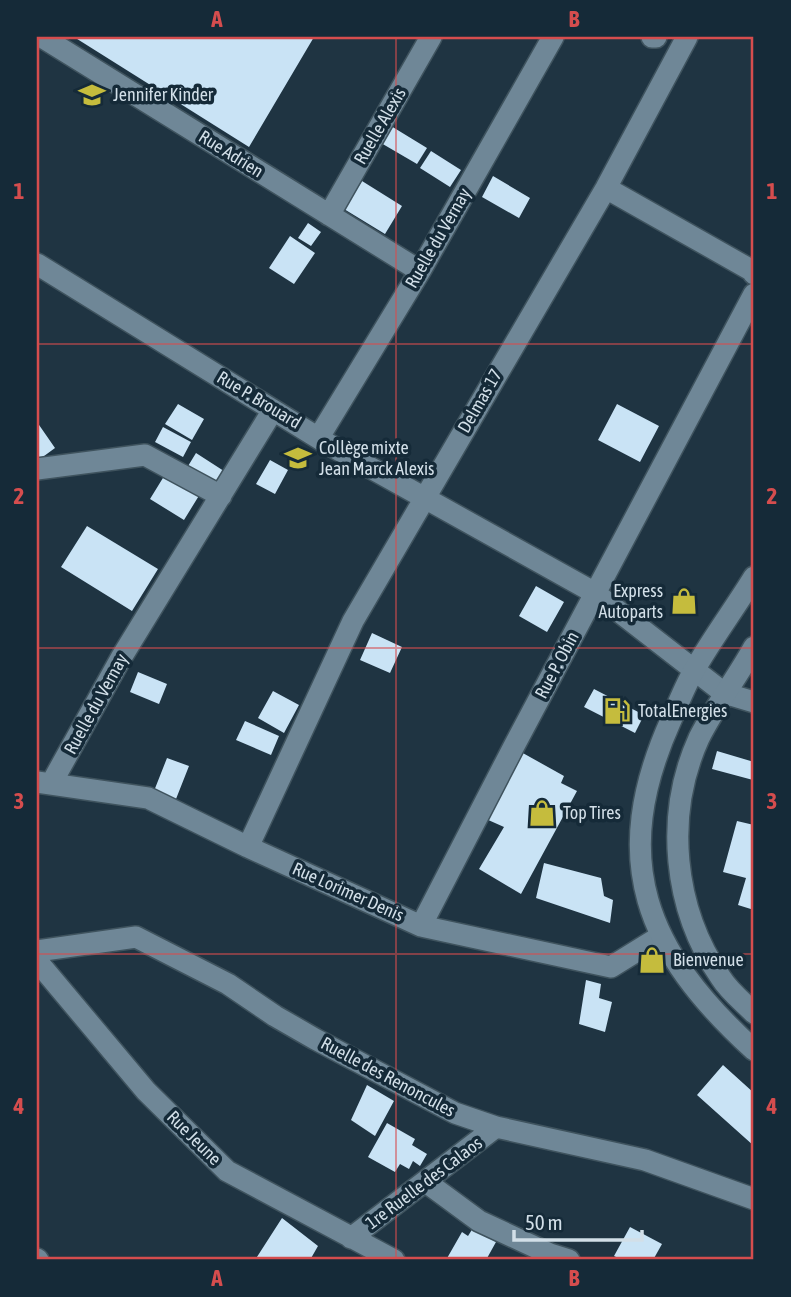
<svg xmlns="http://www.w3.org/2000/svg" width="791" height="1297" viewBox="0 0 791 1297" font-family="'Asap Condensed',sans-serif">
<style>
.building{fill:#c9e3f5}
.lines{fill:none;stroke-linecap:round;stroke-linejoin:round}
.street-casing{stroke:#3f535e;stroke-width:24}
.secondary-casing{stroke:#3f535e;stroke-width:24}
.street{stroke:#6f8797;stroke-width:21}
.secondary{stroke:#6f8797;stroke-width:21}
.grid{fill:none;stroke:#d54d4e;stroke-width:2;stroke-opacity:0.55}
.labels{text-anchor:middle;stroke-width:7;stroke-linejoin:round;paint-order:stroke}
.poi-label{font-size:18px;fill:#d2dfe8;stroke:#152a38;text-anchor:start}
.street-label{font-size:18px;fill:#d2dfe8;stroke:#152a38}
.neatline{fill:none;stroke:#d54d4e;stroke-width:2.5}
.grid-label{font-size:23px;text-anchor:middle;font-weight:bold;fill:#d54d4e}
</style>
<rect width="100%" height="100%" fill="#1f3442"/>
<path class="building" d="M74 37H314L249 147Z
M391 126 427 148 417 164 381 143Z
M431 151 461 170 450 187 420 168Z
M493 176 530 198 519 218 482 197Z
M362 181 402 206 385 234 344 209Z
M308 223 321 232 311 246 298 238Z
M290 236 315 253 294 284 269 268Z
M178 404 204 419 192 440 165 424Z
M617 404 659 426 640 462 598 440Z
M37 422 55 448 40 459 37 455Z
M163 427 191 442 183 457 155 442Z
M196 453 227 473 215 491 185 471Z
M270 460 288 470 275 494 256 484Z
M166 473 200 494 184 520 150 499Z
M87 526 158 569 132 611 61 567Z
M536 586 564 602 547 632 519 616Z
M372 633 402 647 390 673 360 660Z
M138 672 167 684 159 704 130 692Z
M594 689 644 715 635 733 584 707Z
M273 691 299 705 284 733 258 718Z
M245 721 279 736 271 755 236 740Z
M717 751 754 762 753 780 712 769Z
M521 752 564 776 561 783 577 791 521 894 479 869 504 827 486 819Z
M167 758 189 766 176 799 154 791Z
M737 821 754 825V910L738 905 746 878 723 872Z
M544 863 601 878 604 896 613 900 610 923 536 898Z
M586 980 601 984 599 998 612 1002 605 1032 579 1024Z
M723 1065 754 1093V1146L697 1095Z
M367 1085 394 1101 375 1136 351 1120Z
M387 1123 415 1139 412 1145 427 1154 420 1166 413 1161 409 1169 400 1164 395 1172 368 1157Z
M282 1218 318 1246 310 1260H255Z
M630 1227 662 1244 653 1260H622L614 1256Z
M473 1228 496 1242 486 1260H446L462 1232 468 1236Z"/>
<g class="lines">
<defs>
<path id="street" d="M42 37 420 271
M652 37H656
M606 188 751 270 754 274
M329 215 431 37
M37 264 328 444 595 593 724 693 754 702
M319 437 420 271 553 37
M37 469 145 455 221 496
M37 782 148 798 248 847 421 926 611 967 661 936
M51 784 121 658 273 410
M248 847 353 621 606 188 687 37
M421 926 513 748 754 294
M37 951 136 937 228 984 275 1016 315 1039 455 1113 496 1127 645 1160 754 1199
M37 961 146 1091 227 1171 394 1260
M426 1182 479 1221 550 1254 569 1260
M351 1238 496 1127
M37 1259 38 1260"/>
<path id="secondary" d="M754 577C735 608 714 636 696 667 686 683 679 702 671 720 608 860 645 951 754 1050
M754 647C737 678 715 706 699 738 664 815 673 909 721 978 729 991 743 1002 754 1013"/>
</defs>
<use href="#street" class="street-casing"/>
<use href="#secondary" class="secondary-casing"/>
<use href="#street" class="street"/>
<use href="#secondary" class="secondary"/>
</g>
<path class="grid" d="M396 37V1260M37 344H754M37 648H754M37 954H754"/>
<defs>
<symbol id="school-bare" viewBox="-9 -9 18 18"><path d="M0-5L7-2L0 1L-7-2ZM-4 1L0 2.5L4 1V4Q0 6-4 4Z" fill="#c5bc3d" stroke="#152a38" stroke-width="2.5" paint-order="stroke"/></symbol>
<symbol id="shop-bare" viewBox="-9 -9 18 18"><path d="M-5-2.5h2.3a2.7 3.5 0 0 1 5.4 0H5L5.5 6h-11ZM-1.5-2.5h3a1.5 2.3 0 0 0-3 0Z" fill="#c5bc3d" stroke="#152a38" stroke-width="2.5" paint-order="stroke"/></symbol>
<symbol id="fuel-bare" viewBox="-9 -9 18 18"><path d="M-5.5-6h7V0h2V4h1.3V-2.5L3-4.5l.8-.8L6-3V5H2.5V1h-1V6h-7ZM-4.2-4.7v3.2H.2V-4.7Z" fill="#c5bc3d" stroke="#152a38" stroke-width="2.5" paint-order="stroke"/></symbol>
</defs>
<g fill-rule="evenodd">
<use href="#school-bare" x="73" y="76" width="38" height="38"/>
<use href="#school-bare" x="279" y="439" width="38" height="38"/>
<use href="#shop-bare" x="665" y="582" width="38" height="38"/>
<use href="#fuel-bare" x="598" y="692" width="38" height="38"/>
<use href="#shop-bare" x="523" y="794" width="38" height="38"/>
<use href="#shop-bare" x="633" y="941" width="38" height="38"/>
</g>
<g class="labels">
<g class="poi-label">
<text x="113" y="101">Jennifer Kinder</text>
<text x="319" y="454">Collège mixte<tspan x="319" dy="21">Jean Marck Alexis</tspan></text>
<text x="663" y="597" text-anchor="end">Express<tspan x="663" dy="21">Autoparts</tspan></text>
<text x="638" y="717">TotalEnergies</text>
<text x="563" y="819">Top Tires</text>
<text x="673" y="966">Bienvenue</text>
</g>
<g class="street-label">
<text transform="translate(380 126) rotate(-60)" y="6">Ruelle Alexis</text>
<text transform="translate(231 154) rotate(32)" y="6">Rue Adrien</text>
<text transform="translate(438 238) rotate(-60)" y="6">Ruelle du Vernay</text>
<text transform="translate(259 400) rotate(31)" y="6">Rue P. Brouard</text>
<text transform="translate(480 401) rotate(-60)" y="6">Delmas 17</text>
<text transform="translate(557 665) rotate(-62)" y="6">Rue P. Obin</text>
<text transform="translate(96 704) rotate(-61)" y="6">Ruelle du Vernay</text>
<text transform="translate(348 892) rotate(24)" y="6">Rue Lorimer Denis</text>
<text transform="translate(388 1077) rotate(28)" y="6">Ruelle des Renoncules</text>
<text transform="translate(194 1138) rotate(45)" y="6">Rue Jeune</text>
<text transform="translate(424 1183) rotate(-37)" y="6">1re Ruelle des Calaos</text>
</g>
</g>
<rect width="791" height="1297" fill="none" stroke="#152a38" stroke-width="77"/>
<path d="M514 1230v10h128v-10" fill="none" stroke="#d2dfe8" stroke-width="3.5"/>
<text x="525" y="1230" font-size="21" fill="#d2dfe8" stroke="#152a38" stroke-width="5" paint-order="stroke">50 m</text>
<rect x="38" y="38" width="714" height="1220" class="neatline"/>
<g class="grid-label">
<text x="217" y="27">A</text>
<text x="574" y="27">B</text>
<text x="19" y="199">1</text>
<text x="772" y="199">1</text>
<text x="19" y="504">2</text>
<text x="772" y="504">2</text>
<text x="19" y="809">3</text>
<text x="772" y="809">3</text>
<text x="19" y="1114">4</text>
<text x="772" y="1114">4</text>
<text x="217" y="1286">A</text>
<text x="574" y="1286">B</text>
</g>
</svg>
